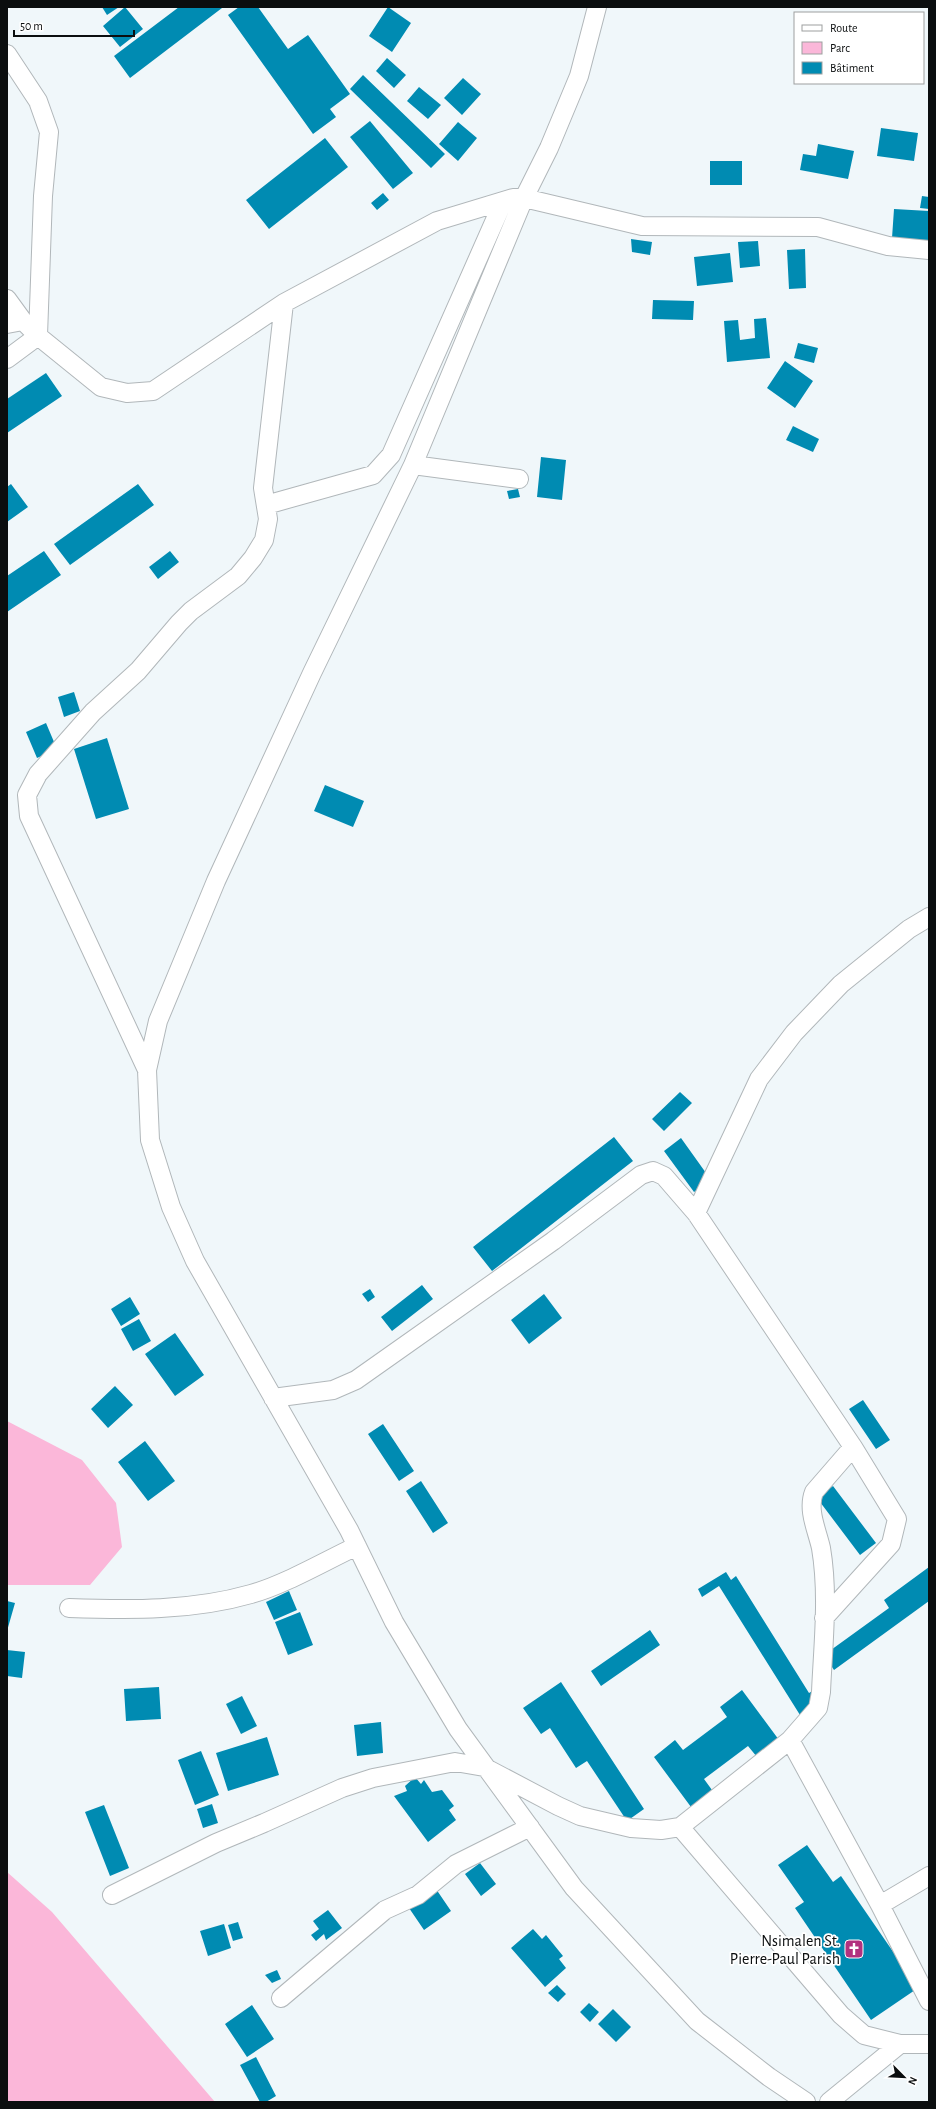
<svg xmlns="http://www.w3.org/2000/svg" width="936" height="2109" viewBox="0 0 936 2109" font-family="'Alegreya Sans',sans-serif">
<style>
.green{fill:#fbb7d9}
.building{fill:#008bb2}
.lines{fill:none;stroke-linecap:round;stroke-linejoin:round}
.street-casing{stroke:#b1b7ba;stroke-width:20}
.street{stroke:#fff;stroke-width:18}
.labels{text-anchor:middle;stroke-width:3.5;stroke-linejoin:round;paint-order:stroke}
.poi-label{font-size:16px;fill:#0b0e0f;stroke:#fff;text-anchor:end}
</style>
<rect width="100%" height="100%" fill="#f0f7fa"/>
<path class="green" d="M7 1421 82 1460 116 1503 122 1547 90 1585H7Z
M7 1872 52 1912 215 2102H7Z"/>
<path class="building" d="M102 7H119L107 15Z
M125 7 143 29 120 47 103 26Z
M179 7 222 8 130 78 114 56Z
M239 7H258L288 49 308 35 350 94 330 109 336 117 313 134 228 15Z
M388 7 411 23 392 52 369 36Z
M387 58 406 75 394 88 376 71Z
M363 75 445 154 431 168 350 89Z
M463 78 481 94 462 115 444 98Z
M419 87 441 105 428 119 407 101Z
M370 121 413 173 393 189 350 137Z
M458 122 477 138 458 161 439 144Z
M881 128 918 133 914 161 877 156Z
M325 138 348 167 269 229 246 200Z
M818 144 854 151 848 179 800 170 803 154 816 156Z
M710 161H742V185H710Z
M383 193 389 200 377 210 371 203Z
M922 196 929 197V209L920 208Z
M894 209 929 211V241L892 238Z
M631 239 652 242 650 255 632 252Z
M758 241 760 266 740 268 738 242Z
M805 249 806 288 789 289 787 250Z
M730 253 733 282 697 286 694 257Z
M653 300 694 301 693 320 652 319Z
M766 318 770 358 727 362 724 321 738 320 740 340 755 338 754 319Z
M798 343 818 348 814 363 794 358Z
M785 361 813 381 795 408 767 388Z
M46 373 62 396 7 433V399Z
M793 426 819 439 813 452 786 440Z
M541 457 566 460 562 500 537 497Z
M11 484 28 507 7 522V487Z
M138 484 154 505 70 565 54 544Z
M518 489 520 497 509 499 507 491Z
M44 551 61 575 7 612V576Z
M170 551 179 562 158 579 149 567Z
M74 692 80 711 64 717 58 697Z
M46 723 57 749 37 758 26 732Z
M107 738 129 809 96 819 74 749Z
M325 785 364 801 353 827 314 811Z
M680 1092 692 1103 664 1131 652 1119Z
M614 1137 633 1161 492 1271 473 1247Z
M681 1138 711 1180 694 1192 664 1151Z
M422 1285 433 1299 392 1331 381 1317Z
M370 1289 375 1297 368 1302 362 1294Z
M544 1294 562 1318 529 1344 511 1320Z
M130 1297 140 1314 121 1326 111 1309Z
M139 1319 151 1341 133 1351 121 1329Z
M175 1333 204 1375 175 1396 145 1354Z
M115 1386 133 1405 108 1428 91 1409Z
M863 1400 890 1440 876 1449 849 1409Z
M383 1424 414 1471 399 1481 368 1434Z
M145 1441 175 1481 148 1501 118 1462Z
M421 1481 448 1523 433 1533 406 1491Z
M833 1486 876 1543 860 1555 817 1498Z
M929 1567V1601L834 1670 824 1655 889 1608 884 1600Z
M726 1572 731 1580 736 1576 809 1693 814 1690V1706L800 1715 719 1586 702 1597 698 1589Z
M289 1591 297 1610 274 1620 266 1602Z
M7 1601 15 1603 7 1631Z
M300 1612 313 1645 288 1655 275 1622Z
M650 1630 660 1645 601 1686 591 1671Z
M7 1650 25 1652 22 1678 7 1676Z
M561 1682 644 1809 627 1821 587 1761 576 1768 550 1728 541 1734 523 1708Z
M159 1687 161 1719 126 1721 124 1689Z
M742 1690 779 1740 757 1757 748 1746 704 1779 712 1790 691 1807 654 1757 675 1740 683 1750 727 1717 720 1707Z
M242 1696 257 1726 241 1734 226 1704Z
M381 1722 383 1753 357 1756 354 1725Z
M267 1737 279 1775 228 1791 216 1753Z
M201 1751 219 1795 195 1805 178 1760Z
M415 1777 421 1784 424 1780 432 1792 442 1790 454 1806 449 1810 456 1820 428 1842 394 1796 407 1791 405 1786Z
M212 1804 218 1823 203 1828 197 1809Z
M104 1805 129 1868 110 1876 85 1812Z
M807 1845 833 1882 841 1876 918 1988 871 2020 795 1908 804 1902 778 1865Z
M480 1863 496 1884 481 1896 465 1874Z
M436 1889 451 1911 424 1930 409 1908Z
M328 1910 342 1928 326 1940 324 1934 316 1941 311 1935 319 1929 313 1921Z
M238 1922 243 1938 233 1941 228 1925Z
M224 1924 231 1948 208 1956 200 1931Z
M533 1929 542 1939 546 1935 563 1956 559 1959 566 1968 545 1987 511 1948Z
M277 1970 281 1979 272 1983 265 1975Z
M557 1985 566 1994 558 2002 548 1993Z
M589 2003 599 2012 590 2022 580 2012Z
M252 2005 274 2039 247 2057 225 2024Z
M613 2009 631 2027 616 2042 598 2024Z
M256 2057 276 2096 266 2102H260L240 2065Z"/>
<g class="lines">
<defs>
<path id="street" d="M597 7 579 76 549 148 524 198 413 465 312 673 216 881 158 1021 147 1070 150 1140 171 1207 195 1261 349 1530 394 1622 458 1729 574 1888 697 2021 769 2077 806 2102
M7 54 38 101 49 132 43 196 38 336 7 359
M7 299 23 321 38 336 101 387 127 393 153 391 284 303 437 221 513 198H524L642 226 818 227 888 246 929 250
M7 324 23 321
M413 465 519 479
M266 505 373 475 391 455 503 202
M147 1070 29 816 27 795 38 774 93 712 138 671 179 623 191 611 238 576 253 558 264 540 268 519 263 488 284 303
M696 1213 759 1079 794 1033 841 984 909 929 929 917
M69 1608C130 1610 192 1611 251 1594 284 1585 325 1561 357 1546
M824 1618 891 1544 897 1519 853 1447
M790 1740 880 1905 929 2001
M680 1827 841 2015 864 2035 900 2044H929
M112 1895 216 1843 264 1823 342 1788 373 1778 455 1762 484 1767 558 1806 580 1816 631 1828 661 1830 680 1827 790 1740 818 1708 821 1692C823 1645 829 1595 821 1548 817 1530 807 1510 814 1492L853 1447 696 1213 664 1176 653 1171 641 1175 553 1241 356 1380 333 1390 273 1398
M880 1905 929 1876
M281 1998 385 1910 418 1895 456 1864 530 1827
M829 2102 900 2044"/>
</defs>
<use href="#street" class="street-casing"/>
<use href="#street" class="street"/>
</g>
<defs>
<symbol id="church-square" viewBox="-11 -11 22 22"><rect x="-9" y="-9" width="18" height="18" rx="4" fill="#b2327f" stroke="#fff"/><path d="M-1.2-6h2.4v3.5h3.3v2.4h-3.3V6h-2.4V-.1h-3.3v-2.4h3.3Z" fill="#fff"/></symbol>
</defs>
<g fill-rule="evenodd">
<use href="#church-square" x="843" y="1938" width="22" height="22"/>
</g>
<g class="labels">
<g class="poi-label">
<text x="840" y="1946">Nsimalen St.<tspan x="840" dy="18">Pierre-Paul Parish</tspan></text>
</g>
</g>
<rect width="936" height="2109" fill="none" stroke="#0b0e0f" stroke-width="16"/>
<rect x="794" y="12" width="130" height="72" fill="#ffffff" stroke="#9d9f9f"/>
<rect x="802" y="25" width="20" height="6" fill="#ffffff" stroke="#9d9f9f"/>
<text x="830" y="32" font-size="12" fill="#0b0e0f">Route</text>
<rect x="802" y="42" width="20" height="12" fill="#fbb7d9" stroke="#9d9f9f"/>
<text x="830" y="52" font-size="12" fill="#0b0e0f">Parc</text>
<rect x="802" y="62" width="20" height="12" fill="#008bb2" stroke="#9d9f9f"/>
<text x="830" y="72" font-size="12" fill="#0b0e0f">Bâtiment</text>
<g transform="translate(904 2077) rotate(114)" stroke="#ffffff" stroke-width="3" paint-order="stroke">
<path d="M0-3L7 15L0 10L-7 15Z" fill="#0b0e0f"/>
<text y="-6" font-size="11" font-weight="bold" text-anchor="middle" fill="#0b0e0f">N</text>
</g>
<path d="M14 30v6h120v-6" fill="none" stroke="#0b0e0f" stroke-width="2"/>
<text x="20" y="30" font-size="12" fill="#0b0e0f" stroke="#ffffff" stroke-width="3" paint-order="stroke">50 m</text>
</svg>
